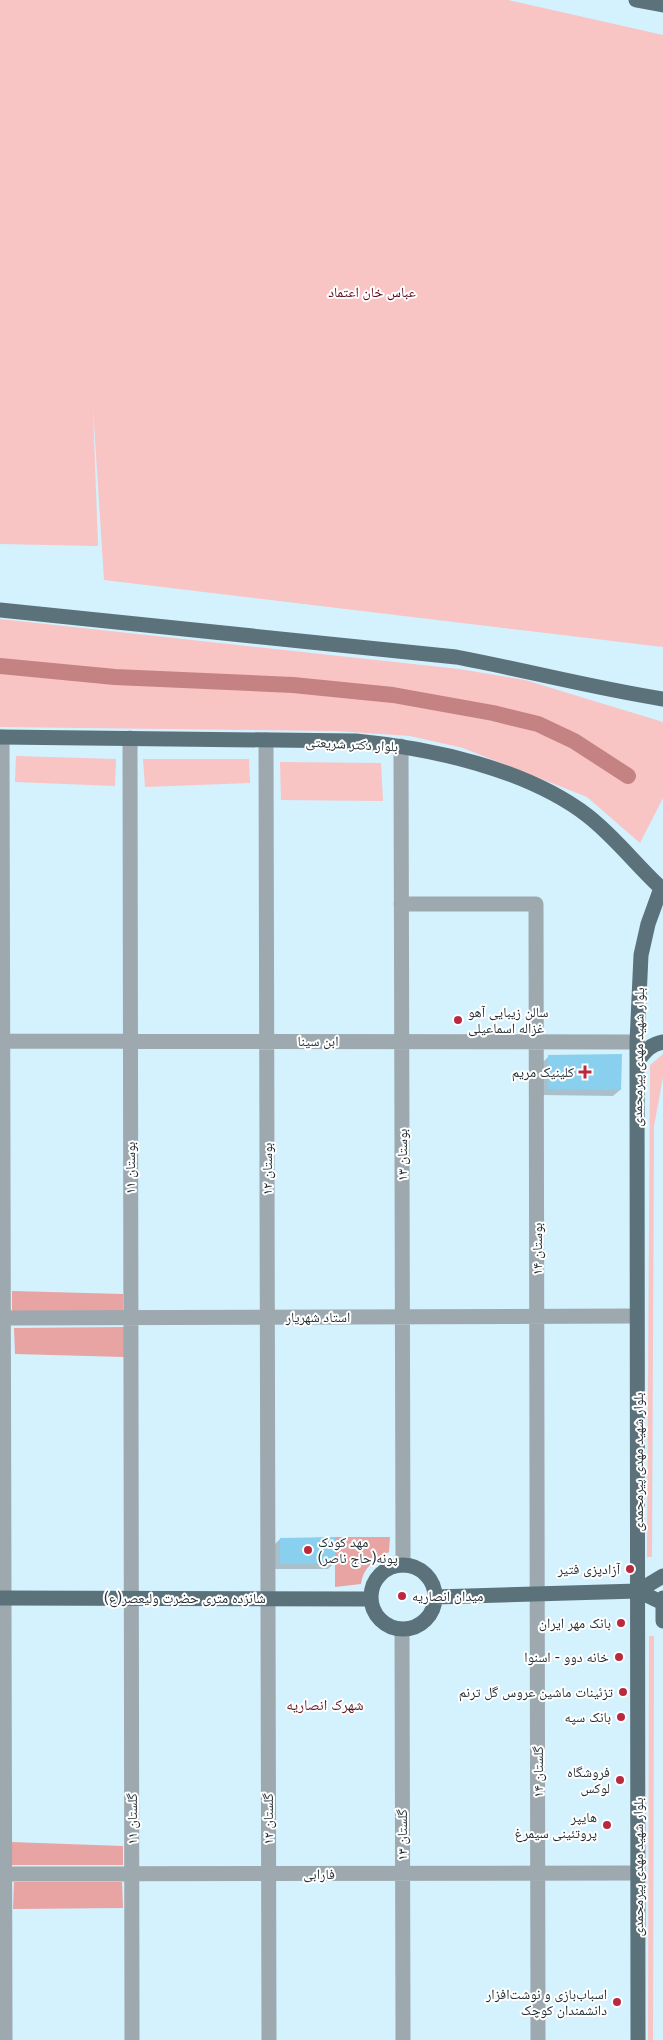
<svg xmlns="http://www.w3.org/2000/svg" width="663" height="2040" viewBox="0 0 663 2040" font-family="'Fira Sans','Noto Naskh Arabic',sans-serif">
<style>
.green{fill:#f8c4c4}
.forest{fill:#e8a3a3}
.shadow{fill:#0003}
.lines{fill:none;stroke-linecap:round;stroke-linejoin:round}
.canal{stroke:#c48282;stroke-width:16}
.building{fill:#88d0ed}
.minor{stroke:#9da9ae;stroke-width:15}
.major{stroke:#5c727b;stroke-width:15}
.poi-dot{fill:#ba293e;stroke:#fff;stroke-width:2}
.labels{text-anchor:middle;stroke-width:4;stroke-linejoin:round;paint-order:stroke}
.park-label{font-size:14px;fill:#5a0716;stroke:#fff}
.street-label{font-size:14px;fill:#253035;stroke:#fff}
.poi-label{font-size:14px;fill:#253035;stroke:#fff;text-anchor:end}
.neighbourhood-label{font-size:15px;fill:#621c23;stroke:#fff}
</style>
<rect width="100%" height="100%" fill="#d4f1fe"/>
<path class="green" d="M0 0H508L663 35V647L104 580 93 408 98 546 0 544Z
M0 619 459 669 525 680 663 722V798L640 843 587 797 463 748 410 736 336 731 0 727Z
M16 756 116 759 115 786 15 782Z
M143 759H249L250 783 145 787Z
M280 762 381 763 383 801 281 800Z
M663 1054V1077L654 1126 652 1557H647L650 1065Z
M649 1636H654L653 2040H648Z"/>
<path class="forest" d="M12 1291 123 1294V1314L12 1313Z
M125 1327 124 1357 15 1354 14 1328Z
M335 1537H390L389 1552C374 1559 363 1568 361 1584L335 1587Z
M10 1842 123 1846V1865H12Z
M14 1882H122L123 1908 13 1909Z"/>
<path class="shadow" d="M548 1057 620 1090 613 1096 542 1095V1063Z
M280 1539 334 1563 328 1569H274V1545Z"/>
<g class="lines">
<path class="canal" d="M0 666 115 677 293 685 393 695 493 713 538 724 574 741 628 776"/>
</g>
<path class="building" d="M622 1054 621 1090 548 1089V1055Z
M335 1537V1563L280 1564V1538Z"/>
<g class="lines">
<path class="minor" d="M2 737 5 2040
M130 738 132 2040
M266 740 269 2040
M401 746 403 1565
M401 904H536L538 2040
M0 1041 637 1042
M0 1318 637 1316
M402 1630 403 2040
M0 1874 637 1873"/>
<path class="major" d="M636 0 663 5
M0 610 456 657C525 670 593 688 663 699
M0 737 356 741C431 748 527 769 588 816 615 837 636 865 661 888L648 924 641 955 637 1042 638 2040
M638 1061C645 1051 651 1044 663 1042
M371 1597a32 32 0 1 1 64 0a32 32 0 1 1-64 0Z
M638 1591 663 1576
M435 1597 638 1591 663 1603
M0 1598 371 1599
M663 1598V1621"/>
</g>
<g class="poi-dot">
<circle cx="458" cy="1020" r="5"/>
<path d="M582.5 1064.5h5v5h5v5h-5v5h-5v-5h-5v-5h5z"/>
<circle cx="308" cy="1550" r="5"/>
<circle cx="630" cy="1569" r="5"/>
<circle cx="402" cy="1596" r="5"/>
<circle cx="621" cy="1623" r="5"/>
<circle cx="619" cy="1657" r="5"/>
<circle cx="623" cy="1692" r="5"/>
<circle cx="621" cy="1717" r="5"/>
<circle cx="620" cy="1780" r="5"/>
<circle cx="607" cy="1825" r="5"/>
<circle cx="617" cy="2002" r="5"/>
</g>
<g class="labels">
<g class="park-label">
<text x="372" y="297">عباس خان اعتماد</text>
</g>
<g class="street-label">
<text transform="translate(352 744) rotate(3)" y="5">بلوار دکتر شریعتی</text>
<text x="318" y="1046">ابن سینا</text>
<text transform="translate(638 1057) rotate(-89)" y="5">بلوار شهید مهدی پیرمحمدی</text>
<text transform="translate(402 1155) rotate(-90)" y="5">بوستان ۱۳</text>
<text transform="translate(130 1168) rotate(-90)" y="5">بوستان ۱۱</text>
<text transform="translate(267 1169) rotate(-90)" y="5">بوستان ۱۲</text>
<text transform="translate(537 1249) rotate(-90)" y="5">بوستان ۱۴</text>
<text x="318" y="1322">استاد شهریار</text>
<text transform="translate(638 1462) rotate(-90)" y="5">بلوار شهید مهدی پیرمحمدی</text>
<text x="185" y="1603">شانزده متری حضرت ولیعصر(ع)</text>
<text transform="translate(538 1772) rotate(-90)" y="5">گلستان ۱۴</text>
<text transform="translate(132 1819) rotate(-90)" y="5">گلستان ۱۱</text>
<text transform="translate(268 1819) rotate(-90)" y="5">گلستان ۱۲</text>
<text transform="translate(402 1835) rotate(-90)" y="5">گلستان ۱۳</text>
<text transform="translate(638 1867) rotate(-90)" y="5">بلوار شهید مهدی پیرمحمدی</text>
<text x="319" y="1879">فارابی</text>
</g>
<g class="poi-label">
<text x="468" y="1017" text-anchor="start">سالن زیبایی آهو<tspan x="468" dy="16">غزاله اسماعیلی</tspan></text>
<text x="574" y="1077">کلینیک مریم</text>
<text x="318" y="1547" text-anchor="start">مهد کودک<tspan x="318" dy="16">پونه(حاج ناصر)</tspan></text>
<text x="620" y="1574">آزادپزی فتیر</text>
<text x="412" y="1601" text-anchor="start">میدان انصاریه</text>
<text x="611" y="1628">بانک مهر ایران</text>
<text x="609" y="1662">خانه دوو - اسنوا</text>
<text x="613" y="1697">تزئینات ماشین عروس گل ترنم</text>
<text x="611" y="1722">بانک سپه</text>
<text x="610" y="1777">فروشگاه<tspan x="610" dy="16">لوکس</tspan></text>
<text x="597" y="1822">هایپر<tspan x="597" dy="16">پروتئینی سیمرغ</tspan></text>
<text x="607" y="1999">اسباب‌بازی و نوشت‌افزار<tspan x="607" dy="16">دانشمندان کوچک</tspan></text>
</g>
<g class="neighbourhood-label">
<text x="325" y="1710">شهرک انصاریه</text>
</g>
</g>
</svg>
